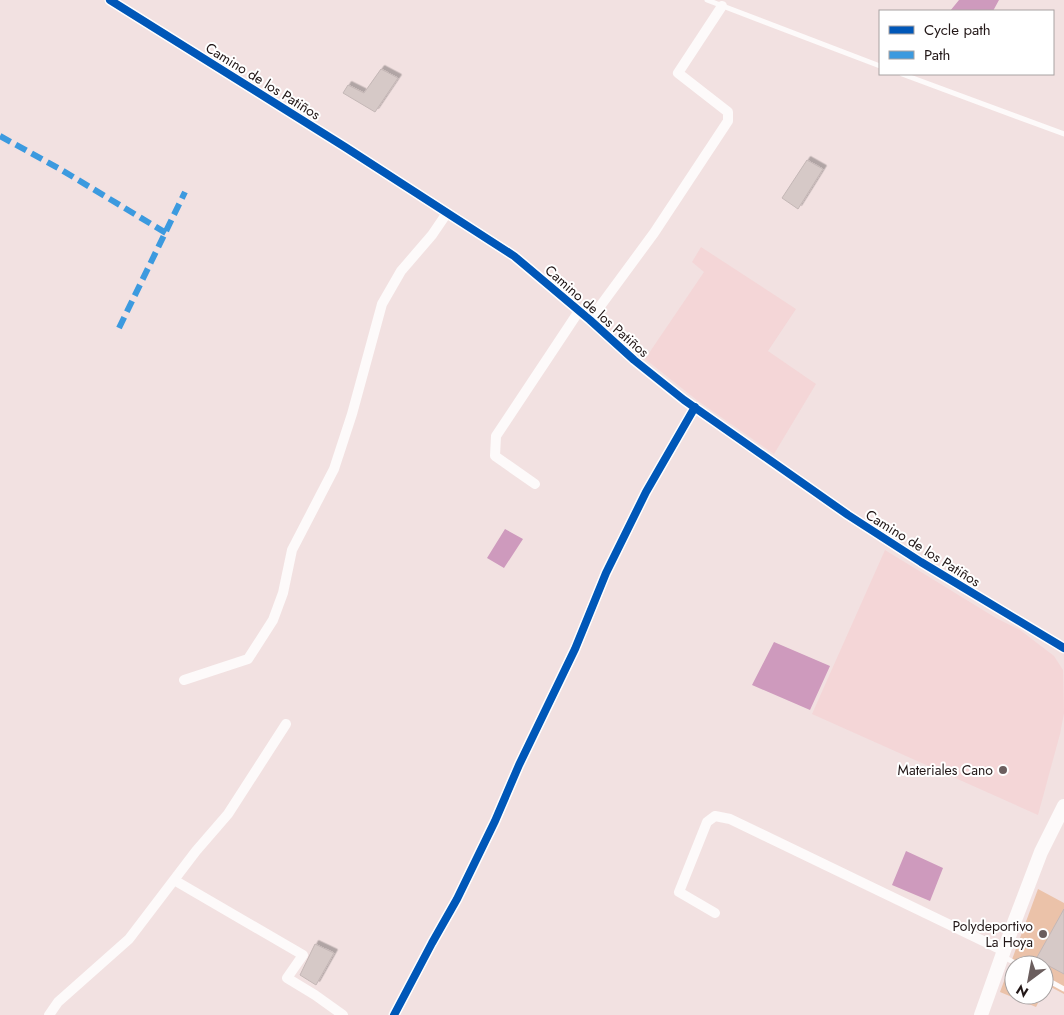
<svg xmlns="http://www.w3.org/2000/svg" width="1064" height="1015" viewBox="0 0 1064 1015" font-family="Jost,sans-serif">
<style>
.built{fill:#f4d6d7}
.green{fill:#ebc2a9}
.water{fill:#ce9abd}
.building{fill:#d6c9c7;stroke:#c4b7b6;filter:url(#shadow)}
.lines{fill:none;stroke-linecap:round;stroke-linejoin:round}
.lane{stroke:#fdfafa;stroke-width:5}
.street{stroke:#fdfafa;stroke-width:10}
.secondary{stroke:#fdfafa;stroke-width:14}
.quiet{stroke:#3c9adf;stroke-width:6;stroke-dasharray:12 6;stroke-linecap:butt}
.cycleway-casing{stroke:#fff;stroke-width:11}
.cycleway{stroke:#0057b8;stroke-width:8}
.poi-dot{fill:#6b5e5e;stroke:#fff;stroke-width:2}
.labels{text-anchor:middle;stroke-width:4;stroke-linejoin:round;paint-order:stroke}
.street-label{font-size:14px;fill:#221717;stroke:#fff}
.poi-label{font-size:14px;fill:#221717;stroke:#fff;text-anchor:end}
</style>
<defs>
<filter id="shadow"><feDropShadow dx="3.5" dy="-3.5" stdDeviation="0" flood-color="#0004"/></filter>
</defs>
<rect width="100%" height="100%" fill="#f2e1e1"/>
<path class="built" d="M701 247 796 309 768 351 816 384 774 454 698 401 645 359 704 272 692 262Z
M885 550 996 618 1020 630 1054 656 1063 670 1064 713 1060 734 1038 815 812 714Z"/>
<path class="green" d="M1038 889 1064 903V994L1047 985 1044 990V965H1014V995H1042L1036 1007 1000 992Z"/>
<path class="water" d="M959 0H999L993 11H950Z
M505 529 523 539 504 568 487 558Z
M774 642 830 666 810 710 752 685Z
M906 851 943 868 930 901 892 885Z"/>
<path class="building" d="M381 69 398 78 375 112 343 93 348 85 364 93Z
M807 160 823 169 798 209 782 198Z
M1064 909V974L1036 959Z
M315 944 334 953 316 985 300 975Z"/>
<g class="lines">
<path class="lane" d="M707 0 880 66
M902 74 1064 134
M1002 956 1019 965
M1044 978 1064 989"/>
<path class="street" d="M110 0 345 147 514 256 590 320 634 360 684 400 848 515 921 562 1064 648
M590 320 654 233 728 121V112L678 73 722 6
M535 484 495 456 496 436 579 311
M184 680 248 659 273 620 283 593 292 550 334 469 352 414 382 304 401 271 432 235 447 213
M174 880 303 955 287 978 315 995 343 1015
M715 913 679 892 707 822 715 816 730 819 1004 951
M49 1015 58 1002 129 939 196 851 228 814 286 724
M394 1015 432 943 457 899 495 821 519 765 575 649 606 573 646 492 695 407"/>
<path class="secondary" d="M981 1015 1012 928 1041 852 1064 806"/>
<path class="quiet" d="M0 136 60 169 166 233
M119 328 185 192"/>
<defs>
<path id="cycleway" d="M110 0 345 147 514 256 590 320 634 360 684 400 848 515 921 562 1064 648
M394 1015 432 943 457 899 495 821 519 765 575 649 606 573 646 492 695 407"/>
</defs>
<use href="#cycleway" class="cycleway-casing"/>
<use href="#cycleway" class="cycleway"/>
</g>
<g class="poi-dot">
<circle cx="1003" cy="770" r="5"/>
<circle cx="1043" cy="934" r="5"/>
</g>
<g class="labels">
<g class="street-label">
<text transform="translate(263 81) rotate(32)" y="5">Camino de los Patiños</text>
<text transform="translate(597 311) rotate(41)" y="5">Camino de los Patiños</text>
<text transform="translate(923 548) rotate(32)" y="5">Camino de los Patiños</text>
</g>
<g class="poi-label">
<text x="993" y="775">Materiales Cano</text>
<text x="1033" y="931">Polydeportivo<tspan x="1033" dy="16">La Hoya</tspan></text>
</g>
</g>
<rect x="879" y="10" width="175" height="65" fill="#ffffff" stroke="#a7a2a2"/>
<rect x="889" y="26" width="25" height="8" fill="#0057b8" stroke="#a7a2a2"/>
<text x="924" y="35" font-size="15" fill="#221717">Cycle path</text>
<rect x="889" y="51" width="25" height="8" fill="#3c9adf" stroke="#a7a2a2"/>
<text x="924" y="60" font-size="15" fill="#221717">Path</text>
<g transform="translate(1029 980) rotate(212)"><circle r="24" fill="#ffffff" stroke="#a7a2a2"/>
<path d="M0-4L9 19L0 12L-9 19Z" fill="#6b5e5e"/>
<text y="-8" font-size="14" font-weight="bold" text-anchor="middle" fill="#221717">N</text>
</g>
</svg>
